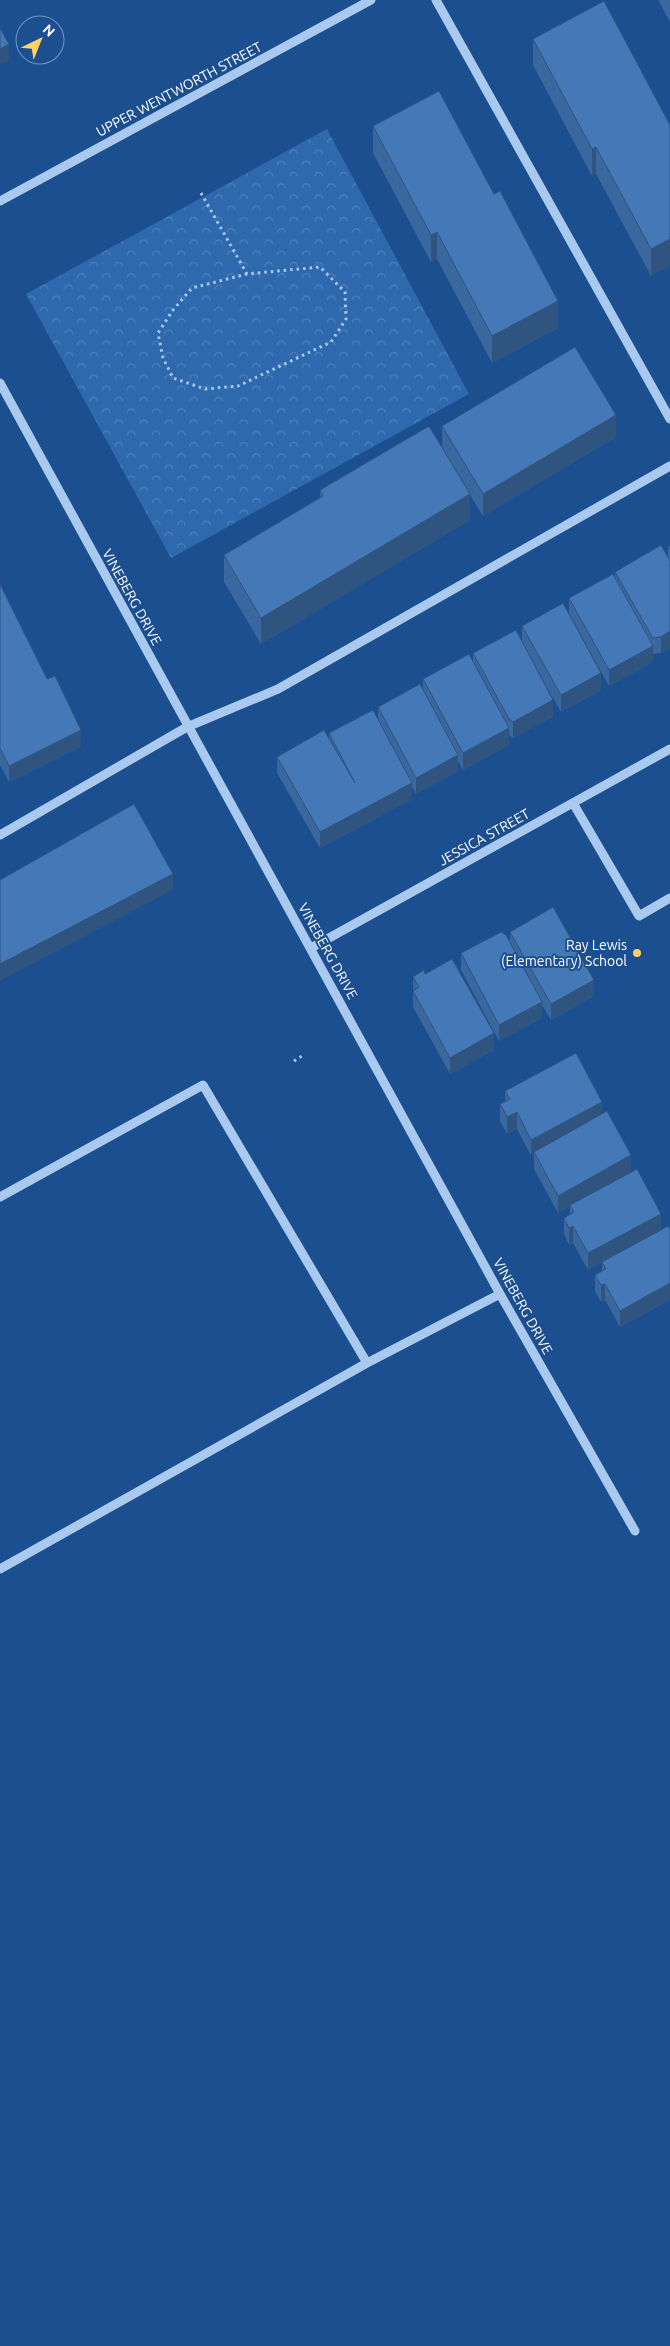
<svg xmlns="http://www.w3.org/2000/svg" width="670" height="2346" viewBox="0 0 670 2346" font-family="Ubuntu,sans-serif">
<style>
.forest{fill:url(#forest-crowns)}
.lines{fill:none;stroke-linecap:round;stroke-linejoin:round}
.path{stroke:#a9c9ee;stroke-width:3;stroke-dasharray:2.5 4;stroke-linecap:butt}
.minor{stroke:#a9c9ee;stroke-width:9}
.wall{fill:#3a679d}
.shaded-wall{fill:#305480}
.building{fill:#4478b7;stroke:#305480}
.poi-dot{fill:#ffd166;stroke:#1b4f8f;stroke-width:2}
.labels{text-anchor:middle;stroke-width:4;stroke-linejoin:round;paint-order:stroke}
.street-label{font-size:14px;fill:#fff;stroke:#1b4f8f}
.poi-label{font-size:14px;fill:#fff;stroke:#1b4f8f;text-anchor:end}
</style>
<defs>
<pattern id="forest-crowns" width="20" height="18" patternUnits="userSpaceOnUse" patternTransform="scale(1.25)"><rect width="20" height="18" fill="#2e69ad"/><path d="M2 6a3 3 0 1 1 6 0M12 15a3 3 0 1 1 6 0" fill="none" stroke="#4d80b9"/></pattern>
</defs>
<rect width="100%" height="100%" fill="#1b4f8f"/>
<path class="forest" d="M327 129 469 394 171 558 26 294Z"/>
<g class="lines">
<path class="path" d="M201 193 247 274 320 267 345 292 346 319 331 342 238 386 205 389 173 378 163 358 158 333 173 310 192 288 247 274
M294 1061 305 1054"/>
<path class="minor" d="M436 0 670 419
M0 201 371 0
M0 383 500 1294 635 1531
M573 803 639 916 670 898
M0 835 187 727 278 689 670 466
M311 948 670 749
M0 1197 203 1085 367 1363
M0 1569 367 1363 500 1294"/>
</g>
<path class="wall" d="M658 0H670V22Z
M533 39 670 125 651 276 596 174 592 176 533 65Z
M373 126 558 328 492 363 437 259 431 262 373 153Z
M442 426 616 437 483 516 470 495V520L261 644 224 582V555L320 498V490L442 448Z
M670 546V648L661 653 653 654V653V662L609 686 573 621 601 690 561 712 534 665 553 717 513 738 509 735V745L463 770 458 761V771L416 794 412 787V799L320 848 277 773V757L329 739V733L378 719V707L423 690V679L473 663V653L522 641V626L569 614V598L615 578V572L668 557V547Z
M0 584 81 746 9 782 0 765Z
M510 932 594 996 551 1020 542 1005V1018L499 1041 461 970V953L510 942Z
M425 974 494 1050 450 1074 413 1007V977Z
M505 1091 602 1114 631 1172 601 1188 661 1230 670 1229V1300L620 1327 605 1300 601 1302 595 1291V1275L602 1271V1262L588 1270 573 1243 569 1245 564 1234V1218L570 1214V1206L558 1213 534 1169V1155L531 1156 517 1129 507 1134 500 1121V1104L505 1102Z"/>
<path class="shaded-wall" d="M9 44V61L0 65V49Z
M596 147V174L592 176V149Z
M437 232V259L431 262V235Z
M670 239V266L651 276V249Z
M558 301V328L492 363V336Z
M616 415V437L483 516V494Z
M470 494V520L261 644V618Z
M670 631V648L661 653V637Z
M653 646V662L609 686V670Z
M601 673V690L561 712V695Z
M553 700V717L513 738V722Z
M509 728V745L463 770V753Z
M81 730V746L9 782V766Z
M458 755V771L416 794V778Z
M412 783V799L320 848V832Z
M173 874V890L0 981V964Z
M594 980V996L551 1020V1004Z
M542 1002V1018L499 1041V1025Z
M494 1033V1050L450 1074V1058Z
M602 1102V1118L534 1152V1155L531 1156V1140Z
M517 1112V1129L507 1134V1117Z
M631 1155V1172L558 1213V1196Z
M661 1214V1231L588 1270V1253Z
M573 1226V1243L569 1245V1228Z
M670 1283V1300L620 1327V1311Z
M605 1284V1300L601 1302V1285Z"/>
<path class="building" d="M604 1 670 125V239L651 249 596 147 592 149 533 39Z
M0 28 9 44 0 49Z
M439 91 494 194 500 191 558 301 492 336 437 232 431 235 373 126Z
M575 347 616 415 483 494 442 426Z
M429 426 470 494 261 618 224 555 323 496 320 490Z
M661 545 670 561V631L661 637 653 638 615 572Z
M613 574 653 646 609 670 569 598Z
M0 584 47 679 55 676 81 730 9 766 0 748Z
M563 603 601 673 561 695 522 626Z
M516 630 553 700 513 722 509 719 473 653Z
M469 654 509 728 463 753 423 679Z
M420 684 458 755 416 778 378 707Z
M373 710 412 783 320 832 277 757 324 730 355 783 329 733Z
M134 804 173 874 0 964V880Z
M553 907 594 980 551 1004 510 932Z
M501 932 506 935 542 1002 499 1025 461 953Z
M452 959 494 1033 450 1058 413 991 419 987 413 977 424 970 425 974Z
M576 1053 602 1102 531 1140 517 1112 507 1117 500 1104 510 1099 505 1091Z
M607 1111 631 1155 558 1196 534 1152Z
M637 1169 661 1214 588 1253 573 1226 569 1228 564 1218 574 1212 570 1205Z
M668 1226 670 1229V1283L620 1311 605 1284 601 1285 595 1275 606 1269 602 1262Z"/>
<circle class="poi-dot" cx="637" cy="953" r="5"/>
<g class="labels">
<g class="street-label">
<text transform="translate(179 89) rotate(-28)" y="5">UPPER WENTWORTH STREET</text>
<text transform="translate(132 597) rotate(61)" y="5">VINEBERG DRIVE</text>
<text transform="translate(484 837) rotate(-29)" y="5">JESSICA STREET</text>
<text transform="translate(328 951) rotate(61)" y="5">VINEBERG DRIVE</text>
<text transform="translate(523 1306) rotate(61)" y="5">VINEBERG DRIVE</text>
</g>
<g class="poi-label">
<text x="627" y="950">Ray Lewis<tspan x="627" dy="16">(Elementary) School</tspan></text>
</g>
</g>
<g transform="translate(40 40) rotate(43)"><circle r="24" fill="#1b4f8f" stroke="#7695bc"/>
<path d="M0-4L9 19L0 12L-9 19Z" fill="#ffd166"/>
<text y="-8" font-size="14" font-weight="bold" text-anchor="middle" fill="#ffffff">N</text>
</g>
</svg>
